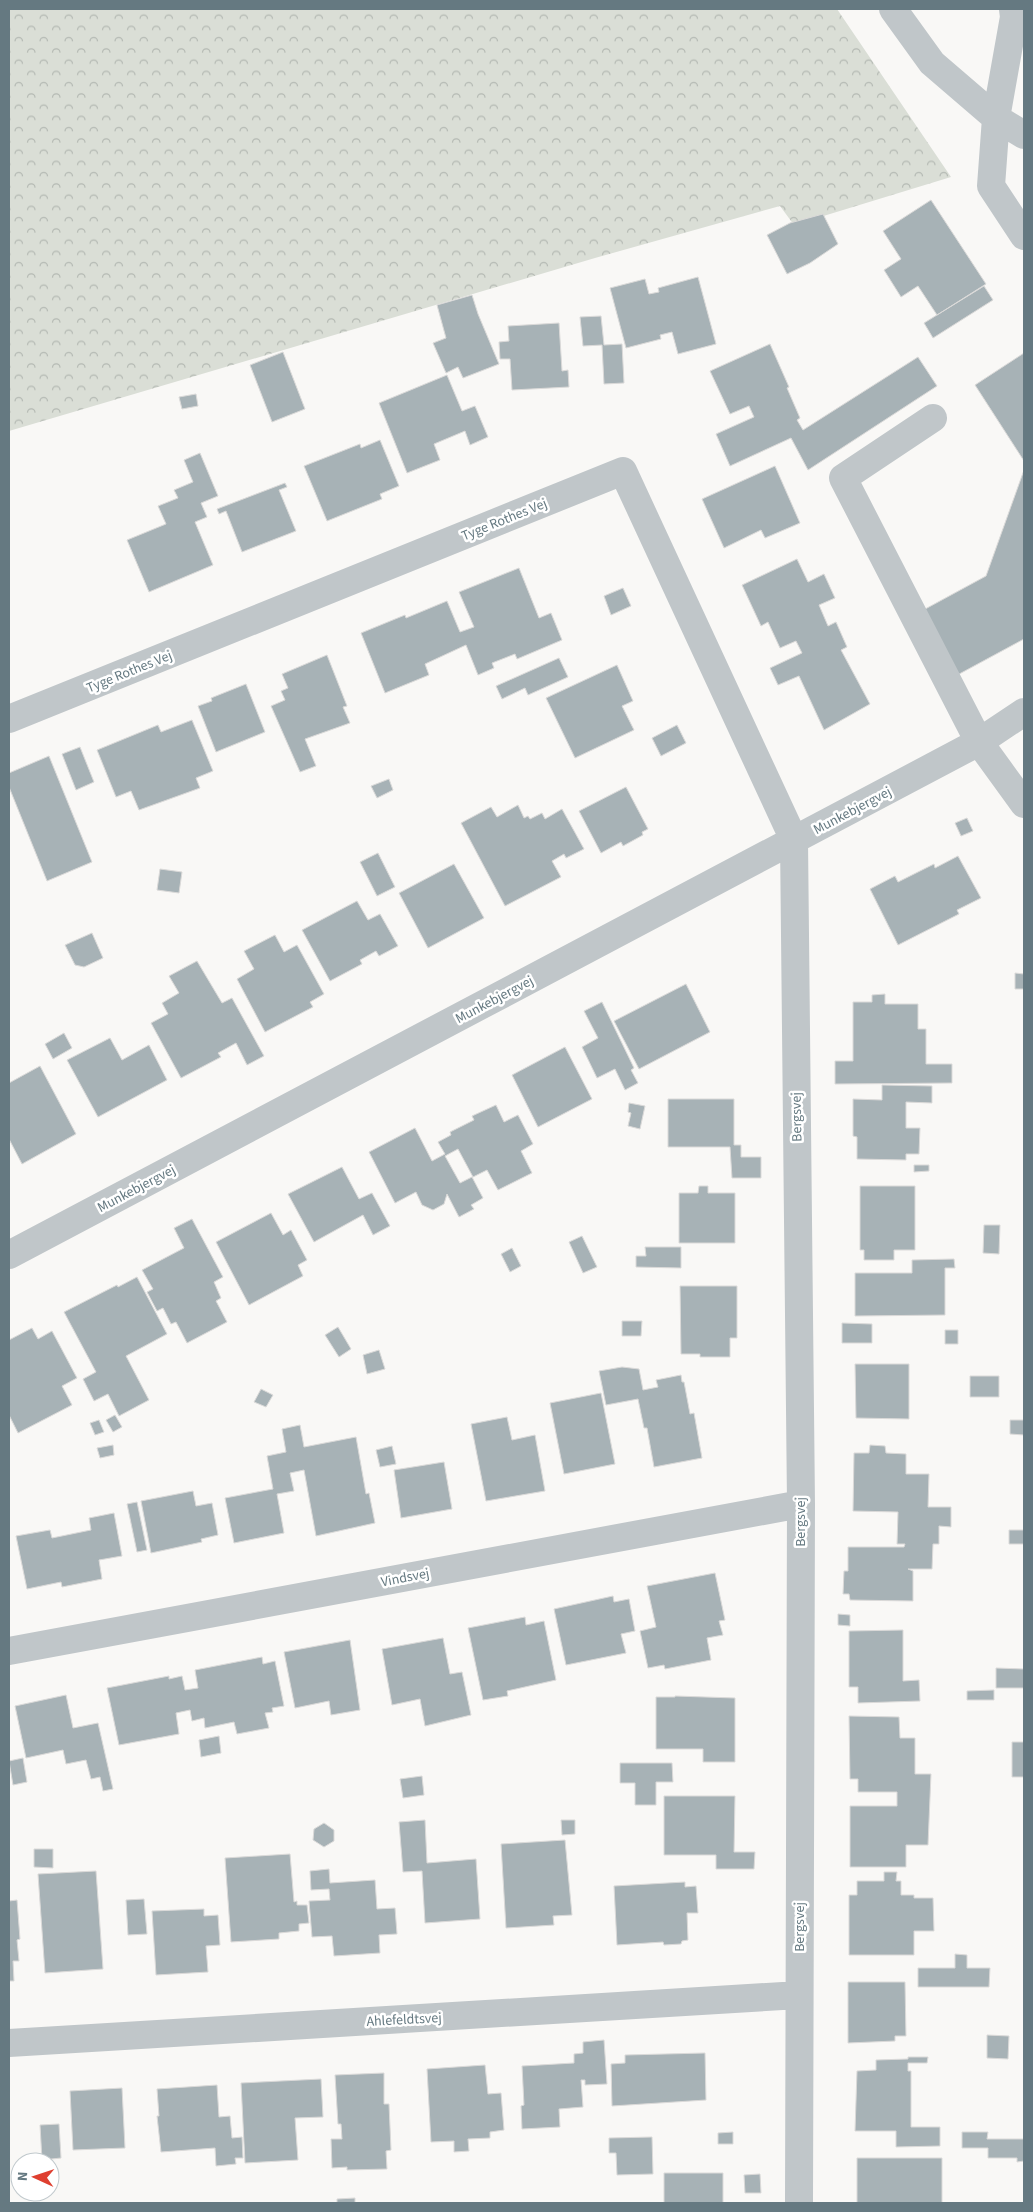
<svg xmlns="http://www.w3.org/2000/svg" width="1033" height="2212" viewBox="0 0 1033 2212" font-family="'Source Sans 3',sans-serif">
<style>
.park{fill:url(#park-crowns)}
.building{fill:#a7b2b6;stroke:#dbdad9}
.lines{fill:none;stroke-linecap:round;stroke-linejoin:round}
.minor{stroke:#c0c6c9;stroke-width:28}
.labels{text-anchor:middle;stroke-width:5;stroke-linejoin:round;paint-order:stroke}
.street-label{font-size:14px;fill:#657981;stroke:#fff}
</style>
<defs>
<pattern id="park-crowns" width="20" height="18" patternUnits="userSpaceOnUse" patternTransform="scale(1.25)"><rect width="20" height="18" fill="#daded6"/><path d="M2 6a3 3 0 1 1 6 0M12 15a3 3 0 1 1 6 0" fill="none" stroke="#b4b9b3"/></pattern>
</defs>
<rect width="100%" height="100%" fill="#f9f8f6"/>
<path class="park" d="M9 9H837L951 177 794 225 780 206 595 258 9 431Z"/>
<path class="building" d="M931 200 986 284 937 315 918 286 901 297 884 270 901 259 883 231Z
M823 214 838 244 810 263 787 274 767 235 790 223Z
M698 277 716 344 678 354 672 332 660 335 661 339 626 348 610 288 645 279 649 294 659 292 658 288Z
M984 286 993 300 933 338 924 323Z
M472 295 478 314 499 364 463 378 458 367 446 373 433 343 446 338 437 305Z
M601 316 604 345 622 344 624 383 604 384 602 345 583 346 580 317Z
M559 323 562 371 568 370 569 387 512 390 510 359H500L499 342 509 341 508 326Z
M770 344 789 387 787 388 800 418 797 420 803 430 918 357 937 386 808 470 791 438 730 466 716 434 754 417 749 406 730 414 710 371Z
M283 352 305 409 272 422 250 365Z
M1024 353V461L975 385Z
M447 375 462 411 475 406 488 437 470 445 465 431 434 444 440 460 407 473 379 403Z
M196 394 198 406 182 409 179 397Z
M380 440 399 486 380 494 382 499 327 521 304 466 360 444 361 448Z
M200 453 218 496 201 503 207 517 195 522 213 565 149 592 127 540 166 524 158 506 178 498 174 490 193 482 184 460Z
M775 466 800 523 765 538 761 530 724 548 702 499Z
M1024 470V639L950 679 916 614 986 576Z
M285 483 287 487 279 490 296 531 242 552 226 511 219 514 217 509Z
M797 559 808 582 824 574 835 598 819 605 828 626 836 622 847 647 841 650 870 704 824 730 799 676 778 685 770 668 802 653 796 641 780 648 768 622 761 626 742 585Z
M519 568 539 618 551 613 562 640 517 659 515 654 492 663 494 668 478 675 466 645 425 664 429 675 385 693 361 633 405 615 406 618 447 601 460 632 474 627 459 592Z
M623 588 631 606 611 615 604 596Z
M327 655 347 706 343 707 350 723 305 739 316 766 300 772 271 706 285 700 281 691 288 688 282 674Z
M559 658 568 677 528 695 525 688 502 699 496 686Z
M617 665 633 701 622 706 634 730 575 758 546 698Z
M246 684 265 732 216 752 198 706 212 701 211 698Z
M192 720 213 771 196 778 200 788 139 810 131 791 116 797 97 750 158 725 161 732Z
M677 725 686 743 661 756 652 738Z
M80 747 94 782 76 790 62 754Z
M49 756 92 862 47 881 9 787V773Z
M389 779 393 790 377 798 371 786Z
M626 787 648 829 642 832 643 835 623 846 621 842 601 853 579 811Z
M518 805 524 818 528 816 530 819 542 813 545 819 562 809 584 849 566 858 564 854 552 861 561 877 505 906 461 823 491 807 497 817Z
M967 818 973 831 961 836 955 823Z
M378 853 395 887 377 896 360 862Z
M958 856 981 898 957 910 959 914 898 945 870 889 895 876 898 882 934 864 935 868Z
M454 864 484 918 428 948 399 893Z
M160 869 182 872 179 893 157 890Z
M357 901 368 920 380 914 398 946 379 956 376 951 360 960 362 964 330 981 302 930Z
M92 933 103 958 84 967 75 965 65 945Z
M275 935 284 952 297 945 324 994 310 1002 313 1007 265 1032 237 979 254 969 244 951Z
M197 961 222 1003 232 998 264 1056 247 1065 236 1043 218 1053 221 1057 181 1078 151 1023 168 1014 162 1003 179 993 169 976Z
M1015 973 1024 974V989H1015Z
M686 984 710 1032 639 1069 614 1021Z
M885 994V1004H918V1029H926V1064H952V1083L835 1084V1061H853V1002H872V995Z
M602 1002 634 1068 631 1070 638 1083 625 1090 615 1069 597 1078 582 1047 598 1038 584 1011Z
M64 1033 72 1048 53 1059 45 1044Z
M110 1038 122 1060 149 1045 167 1080 98 1117 67 1060Z
M565 1047 592 1099 538 1127 512 1075Z
M40 1066 76 1134 22 1164 9 1139V1083Z
M882 1085 932 1086V1103L906 1102V1128H920L919 1154H906V1160L857 1159V1137L853 1136V1099L882 1100Z
M668 1099H734V1145H741V1157H761V1178H732L730 1147H668Z
M629 1103 645 1106 640 1129 628 1126 631 1113 628 1112Z
M496 1105 504 1122 518 1115 533 1144 521 1151 532 1173 498 1190 487 1170 473 1177 458 1149 445 1156 460 1183 472 1177 483 1198 471 1205 474 1209 459 1217 447 1194 444 1204 433 1210 422 1205 416 1192 395 1203 369 1152 415 1128 432 1161 445 1154 438 1142 451 1135 450 1132 474 1120 472 1116Z
M914 1165H929V1171L914 1172Z
M342 1167 359 1199 372 1193 390 1226 373 1235 363 1215 314 1242 288 1194Z
M699 1186H708V1193H735V1243H679V1193H698Z
M860 1186H915V1250H894V1260H864V1250H860Z
M271 1213 283 1235 291 1230 307 1260 298 1265 303 1276 249 1305 216 1242Z
M192 1219 223 1277 214 1282 221 1298 216 1301 227 1322 187 1343 176 1322 171 1324 163 1308 157 1311 147 1292 153 1289 142 1270 184 1248 174 1228Z
M984 1225H1000L999 1254 983 1253Z
M582 1236 597 1267 583 1273 569 1242Z
M645 1247H681V1268L636 1267V1256H646Z
M512 1248 521 1266 510 1272 501 1254Z
M954 1259 955 1268H945V1315L855 1316V1273H912V1260Z
M137 1277 167 1334 126 1356 149 1400 119 1416 108 1394 94 1401 83 1379 96 1372 64 1312 117 1285 118 1287Z
M680 1286H737V1338H730V1357H700V1354H681Z
M622 1321H642L641 1336H622Z
M842 1323 872 1324V1343H842Z
M338 1327 351 1349 339 1357 325 1335Z
M32 1328 38 1339 52 1331 77 1378 62 1386 72 1405 18 1433 9 1415V1340Z
M945 1330H958V1344H945Z
M379 1350 385 1369 367 1374 363 1355Z
M855 1364H909V1419L856 1418Z
M622 1367 639 1369 643 1390 658 1387 656 1380 681 1375 682 1382H684L690 1414 694 1413 702 1458 654 1467 647 1428H644L638 1399 606 1405 599 1371Z
M970 1376H999V1397H970Z
M261 1389 273 1395 266 1407 254 1402Z
M601 1393 615 1464 564 1474 550 1403Z
M115 1415 122 1427 113 1432 106 1420Z
M507 1417 512 1440 535 1435 545 1491 486 1501 471 1424Z
M99 1420 104 1432 95 1435 90 1423Z
M1010 1420H1024V1435L1010 1434Z
M300 1425 304 1447 356 1437 366 1494 369 1493 375 1523 316 1536 304 1470 290 1473 294 1491 277 1494 284 1533 234 1543 225 1498 273 1489 267 1456 286 1452 282 1429Z
M113 1445 114 1455 100 1458 97 1448Z
M870 1445 885 1446 886 1453 906 1454V1474H929L928 1507H951V1527L939 1526V1544H933L932 1569H908L913 1571V1601L850 1600 849 1594H843L844 1571H848V1547H904L905 1544H897L898 1512 853 1511 854 1453H869Z
M392 1446 396 1464 380 1467 376 1450Z
M444 1462 452 1509 401 1518 394 1470Z
M193 1491 196 1506 212 1503 218 1535 201 1539 202 1542 151 1553 141 1501Z
M137 1502 147 1550 137 1552 127 1504Z
M114 1513 122 1556 99 1560 102 1579 62 1587 61 1582 27 1589 16 1536 50 1530 52 1538 91 1530 89 1518Z
M1009 1530H1024V1544H1009Z
M715 1573 725 1620 719 1621 723 1635 707 1638 711 1660 665 1669 664 1665 648 1668 640 1631 656 1627 647 1586Z
M613 1596 614 1602 629 1599 635 1631 621 1634 626 1653 566 1665 554 1609Z
M838 1614 850 1615V1626L838 1625Z
M525 1617 526 1625 544 1621 556 1680 507 1691 508 1696 483 1700 468 1628Z
M903 1630V1681L919 1680 920 1701 858 1703V1687H849V1631Z
M443 1638 450 1674 462 1672 471 1715 425 1726 420 1699 392 1705 382 1649Z
M350 1640 360 1710 331 1715 329 1701 295 1708 284 1652Z
M262 1657 263 1664 275 1661 284 1706 272 1708 273 1712 265 1713 269 1728 237 1734 234 1722 205 1728 204 1718 192 1721 190 1710 176 1713 179 1734 119 1745 107 1688 169 1676V1679L182 1676 185 1690 198 1688 195 1670Z
M996 1668 1024 1669V1688H996Z
M994 1690V1700H967V1691Z
M66 1695 73 1728 98 1723 113 1789 103 1791 100 1777 91 1779 86 1760 66 1764 63 1750 26 1758 15 1706Z
M675 1696 735 1698V1762H703V1749H656V1697H675Z
M849 1716 899 1717 900 1738H915V1774H931L928 1845H906V1867H850V1806H897V1792H858V1779H850Z
M219 1736 221 1753 201 1757 199 1740Z
M1012 1742H1024V1777H1012Z
M23 1758 27 1782 13 1785 9 1761Z
M620 1763H672L673 1782H656V1805H635V1783H620Z
M422 1776 424 1795 403 1798 400 1779Z
M664 1796H735L734 1852H755L754 1869H716V1855H664Z
M425 1820 427 1863 476 1859 480 1919 425 1923 422 1871 403 1872 399 1822Z
M561 1820H575V1834L562 1835Z
M324 1823 334 1830V1841L324 1847 313 1840 314 1829Z
M565 1840 572 1915 553 1916 554 1925 506 1928 501 1844Z
M34 1849H53V1868L34 1867Z
M290 1854 294 1902 297 1901V1905H307L309 1923 299 1924V1931L279 1933V1939L231 1942 225 1858Z
M329 1869 330 1883 375 1880 377 1909 395 1908 397 1934 379 1935 380 1953 334 1956 332 1936 312 1937 309 1901 330 1900 329 1889 311 1890 310 1871Z
M96 1871 103 1969 45 1973 38 1874Z
M884 1872H897L896 1881H901V1895H914V1898H933L934 1931H914V1955H849V1895H857V1881H884Z
M685 1882V1887L696 1886 698 1913H687L688 1940 682 1941 681 1944 664 1945 663 1942 617 1945 614 1886Z
M144 1899 147 1934 128 1935 126 1900Z
M17 1900 20 1939 17 1940 19 1961H13L14 1981H9V1901Z
M204 1909V1916L218 1915 220 1945 206 1946 208 1972 156 1975 152 1911Z
M955 1954 967 1955V1968H990L989 1987H918V1968H955Z
M848 1982H905L906 2036H895V2041L848 2043Z
M987 2035 1009 2036 1008 2059 987 2058Z
M604 2040 607 2084 585 2085V2080H581L583 2107 559 2109 560 2127 522 2129 521 2106 524 2105 522 2066 574 2063V2054L583 2053V2042Z
M705 2053 706 2100 612 2106 611 2064 625 2063V2055Z
M908 2057H928L927 2063H908V2071H911V2127H940V2146L896 2147V2131H855L857 2071 876 2070V2060L908 2059Z
M485 2065 488 2094 501 2093 504 2130 490 2132V2138L468 2139 469 2151 454 2152V2141L431 2142 427 2069Z
M384 2073V2104H389L391 2150 386 2151 387 2169 347 2170V2167L332 2168 331 2139H342L341 2124H338L335 2075Z
M321 2079 323 2117 295 2118 298 2160 245 2163 241 2083Z
M217 2085 219 2117 230 2116 232 2138 242 2137 243 2158H235L236 2164 216 2166 215 2148 161 2152 157 2116H159L157 2089Z
M122 2088 125 2148 73 2150 70 2091Z
M59 2124 61 2158 42 2160 40 2125Z
M733 2132V2144H718V2133Z
M962 2132H988L987 2139H1024V2161L1017 2162V2158H988V2148H962Z
M652 2137 653 2174 617 2175 616 2153H609V2138Z
M857 2158H942V2203H857Z
M664 2173H723V2203H664Z
M760 2174 761 2193H745L744 2175Z
M355 2198V2203H337V2199Z"/>
<g class="lines">
<path class="minor" d="M893 9 932 63 996 118 1024 135
M1013 9 1014 17 996 118 991 186 1024 236
M933 418 843 478 979 742 1024 804
M9 719 623 471 794 840 801 1504 799 2203
M9 1255 979 742 1024 712
M9 1651 801 1504
M9 2043 799 1995"/>
</g>
<g class="labels">
<g class="street-label">
<text transform="translate(504 519) rotate(-22)" y="5">Tyge Rothes Vej</text>
<text transform="translate(129 671) rotate(-22)" y="5">Tyge Rothes Vej</text>
<text transform="translate(852 810) rotate(-28)" y="5">Munkebjergvej</text>
<text transform="translate(494 999) rotate(-28)" y="5">Munkebjergvej</text>
<text transform="translate(796 1117) rotate(-91)" y="5">Bergsvej</text>
<text transform="translate(136 1188) rotate(-28)" y="5">Munkebjergvej</text>
<text transform="translate(800 1522) rotate(-90)" y="5">Bergsvej</text>
<text transform="translate(405 1577) rotate(-11)" y="5">Vindsvej</text>
<text transform="translate(799 1927) rotate(-90)" y="5">Bergsvej</text>
<text transform="translate(404 2019) rotate(-3)" y="5">Ahlefeldtsvej</text>
</g>
</g>
<rect width="1033" height="2212" fill="none" stroke="#657981" stroke-width="20"/>
<g transform="translate(35 2177) rotate(273)"><circle r="24" fill="#ffffff" stroke="#c1c9cd"/>
<path d="M0-4L9 19L0 12L-9 19Z" fill="#df3f30"/>
<text y="-8" font-size="14" font-weight="bold" text-anchor="middle" fill="#657981">N</text>
</g>
</svg>
